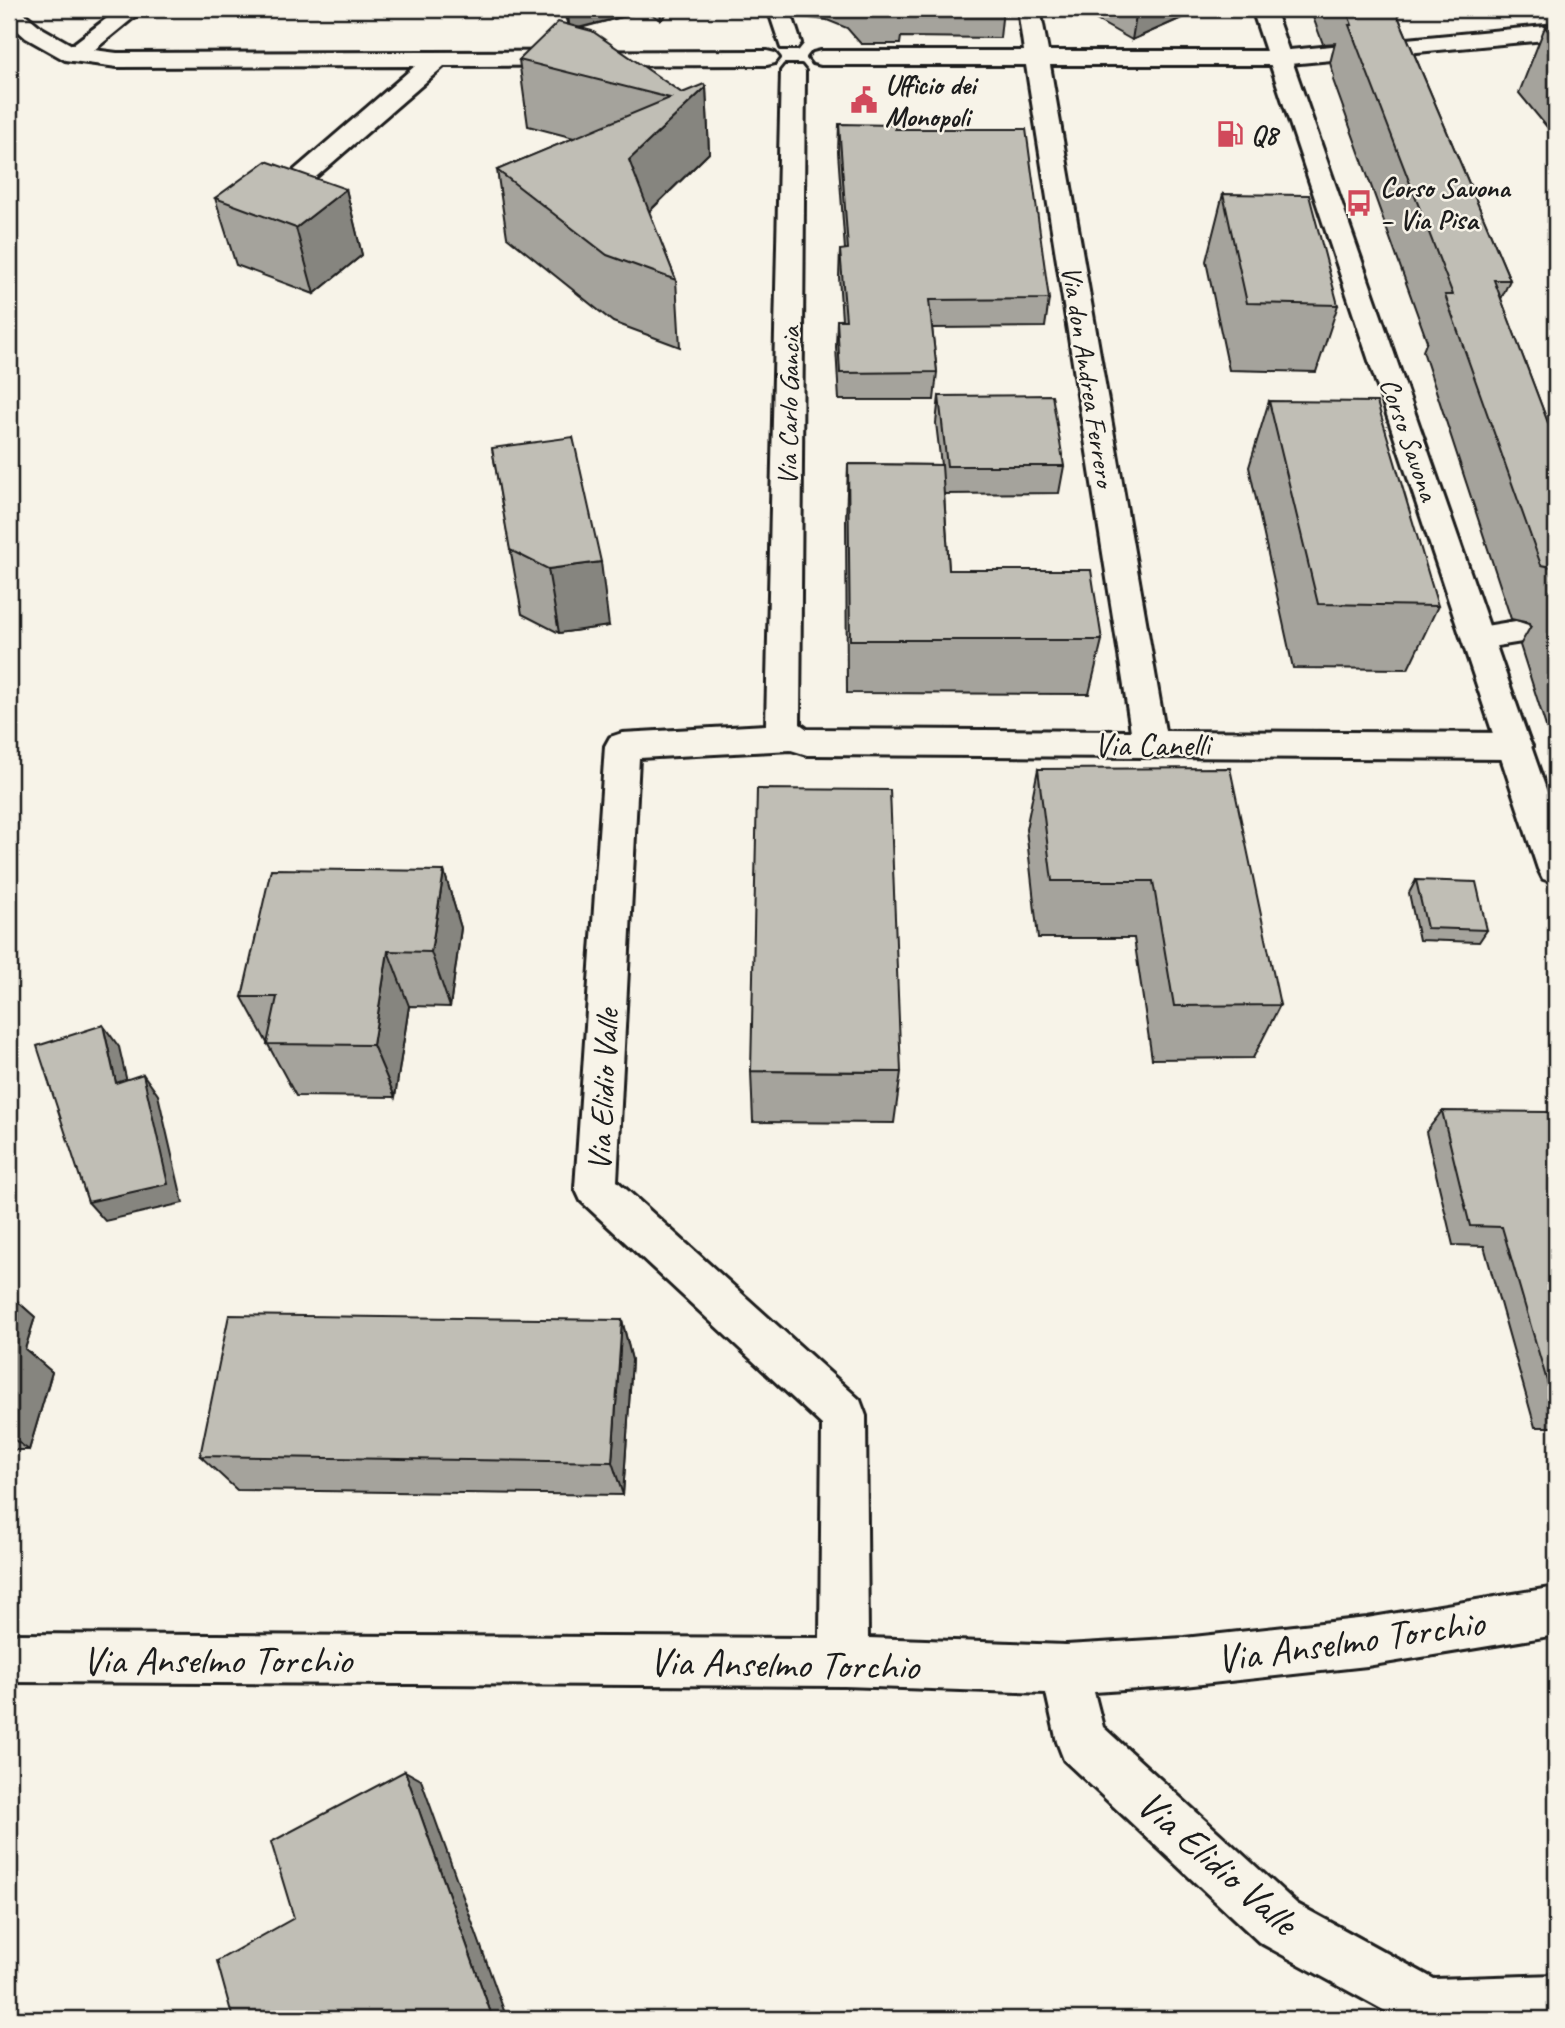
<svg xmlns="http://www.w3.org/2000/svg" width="1565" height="2028" viewBox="0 0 1565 2028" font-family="Caveat,sans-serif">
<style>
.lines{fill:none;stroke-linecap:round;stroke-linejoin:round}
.street-casing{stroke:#1c1c1c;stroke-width:6}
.primary-casing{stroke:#1c1c1c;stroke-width:6}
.street{fill:#f7f3e8;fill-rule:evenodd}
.primary{fill:#f7f3e8;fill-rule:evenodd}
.wall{fill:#a5a39c;stroke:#1c1c1c;stroke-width:2}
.shaded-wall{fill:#86857f;stroke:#1c1c1c;stroke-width:2}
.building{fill:#c0beb5;stroke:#1c1c1c;stroke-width:2}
.labels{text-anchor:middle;stroke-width:5;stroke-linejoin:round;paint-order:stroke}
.far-poi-label{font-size:28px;font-weight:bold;fill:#1c1c1c;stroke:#f7f3e8;text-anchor:start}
.far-street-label{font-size:28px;fill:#1c1c1c;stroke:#f7f3e8}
.street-label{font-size:33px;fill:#1c1c1c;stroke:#f7f3e8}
.near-street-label{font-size:40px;fill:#1c1c1c;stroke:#f7f3e8}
</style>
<rect width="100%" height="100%" fill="#f7f3e8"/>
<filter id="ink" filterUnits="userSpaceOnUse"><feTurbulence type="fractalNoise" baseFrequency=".0143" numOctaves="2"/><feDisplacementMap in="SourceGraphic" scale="14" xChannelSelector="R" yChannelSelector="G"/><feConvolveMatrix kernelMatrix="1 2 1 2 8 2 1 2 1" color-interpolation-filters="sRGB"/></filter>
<g filter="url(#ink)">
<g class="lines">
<defs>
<path id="street" d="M9 9H19L42 28 72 45 119 9H144L94 50 117 53 767 51 775 53 779 58 775 63 767 65 444 66 280 208 271 211 262 208 258 203 262 198 415 66 117 67 65 60 26 38 9 23Z
M768 9H790L801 43 797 48H781Z
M1018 9H1040L1048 51H1279L1556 25V39L1279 65H1050L1165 731 1515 733 1527 737 1532 746 1527 755 1515 759 807 755 791 750 639 758 617 1181 860 1400 866 1416 868 1638 1066 1645 1184 1638 1367 1618 1556 1587V1635L1367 1666 1184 1686 1094 1692 1103 1727 1297 1904 1434 1979 1556 1975V2019H1400L1259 1942 1064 1760 1057 1742 1046 1693 844 1686 9 1682V1634L820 1638 822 1425 581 1201 575 1188 605 746 610 737 622 733 766 725 781 71 785 66H801L805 71 800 724 807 729 1131 731 1026 65H821L813 63 809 58 813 53 821 51H1024Z
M1516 621 1528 625 1532 633 1528 641 1479 649 1467 645 1463 637 1467 629Z"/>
<path id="primary" d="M1252 9H1274L1556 818V883L1543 879 1538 869Z"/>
</defs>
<use href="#street" class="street-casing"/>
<use href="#primary" class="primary-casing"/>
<use href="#street" class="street"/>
<use href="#primary" class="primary"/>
</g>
<path class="wall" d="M562 9H671L661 20 645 11 580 28 682 93 706 87 709 153 649 212 676 280 680 347 613 322 507 237 497 170 574 138 528 126 519 60 568 25Z
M799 9H1003L1000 38 901 37 900 44H861L847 28 827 20 801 17Z
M1077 9H1202L1132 40Z
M1310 9H1395L1510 280 1501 299 1556 444V758L1520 645 1531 626 1529 623 1511 619 1423 351 1427 341 1333 80 1334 76 1330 63 1335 43 1323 44Z
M1556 26V138L1519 93 1545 27Z
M839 124 895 129 1049 299 1045 327 932 328 937 372 934 400H839L836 347 837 320H842L839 277 840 250H845L838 152Z
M346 189 362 255 314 294 236 265 215 198Z
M1223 194 1338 305 1316 372 1229 370 1206 261Z
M939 396 1064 466 1059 493 944 494 949 570 1102 640 1089 694 847 693 846 520 848 464 941 465 936 423Z
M1269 401 1438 606 1408 669 1293 668 1249 467Z
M492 448 609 626 559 633 522 614Z
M1038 769 1280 1005 1253 1058 1152 1059 1134 938H1038L1026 829Z
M444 871 461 928 450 1007 409 1006 395 1097 296 1096 242 997Z
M1416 880 1487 930 1479 942 1419 940 1409 893Z
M751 1071 901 1072 894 1123 753 1122Z
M1442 1111 1556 1134V1427H1535L1484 1246 1453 1245 1426 1132Z
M9 1294 35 1317 25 1349 52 1372 29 1450H9Z
M622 1320 632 1360 623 1495 237 1490 200 1456Z"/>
<path class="shaded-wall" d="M567 9H644L645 11 570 30Z
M660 9H671L661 20Z
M1137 9H1202L1132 40Z
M706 87 709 153 634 226 629 160Z
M346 189 362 255 314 294 296 228Z
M601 562 609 626 559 633 548 569Z
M444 871 461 928 450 1007 431 952Z
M388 951 409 1006 395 1097 373 1045Z
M103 1025 119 1047 132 1104 116 1083Z
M143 1074 158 1095 183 1203 105 1221 88 1202Z
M9 1294 35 1317 25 1349 52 1372 29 1450 9 1436Z
M622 1320 632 1360 623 1495 612 1462Z
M405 1771 421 1780 507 2019H493Z"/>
<path class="building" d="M1346 9H1395L1510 280H1494L1556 444V568L1541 565 1445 295H1453L1349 25H1352Z
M558 22 592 31 682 93 704 84 706 87 629 160 676 280 607 255 497 170 670 98 519 60Z
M1556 26V40L1545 27Z
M839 124 895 125V129H1026L1049 299 929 300 937 372 840 373 837 320H846L840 250 848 249Z
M266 161 346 189 296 228 215 198Z
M1223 194 1309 195 1338 305 1247 303Z
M1052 395 1064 466H947L939 396Z
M1269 401 1377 402 1438 606 1318 604Z
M573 437 601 562 548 569 510 550 492 448Z
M848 464 942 465 949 570H1091L1102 640H850Z
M1556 589V610L1550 591Z
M1230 768 1280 1005 1174 1006 1153 881H1052L1038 769Z
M757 789 890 790 901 1072 751 1071Z
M271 869 444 871 431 952 388 951 373 1045 267 1044 277 997H242Z
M1416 880 1476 882 1487 930 1427 928Z
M103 1025 116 1083 143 1074 168 1184 88 1202 37 1046Z
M1442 1111 1550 1112 1556 1134V1412L1502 1227 1470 1226Z
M229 1315 622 1320 612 1462 200 1456Z
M405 1771 493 2019H233L217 1961 294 1918 271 1842Z"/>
</g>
<defs>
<symbol id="civic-bare" viewBox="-9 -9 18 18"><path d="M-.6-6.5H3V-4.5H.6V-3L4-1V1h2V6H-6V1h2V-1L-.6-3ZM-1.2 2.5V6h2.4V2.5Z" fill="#d1495b" stroke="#f7f3e8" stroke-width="2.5" paint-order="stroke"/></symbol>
<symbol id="fuel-bare" viewBox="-9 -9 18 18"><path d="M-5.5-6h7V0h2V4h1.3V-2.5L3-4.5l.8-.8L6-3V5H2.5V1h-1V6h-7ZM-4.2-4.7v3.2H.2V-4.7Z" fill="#d1495b" stroke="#f7f3e8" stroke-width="2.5" paint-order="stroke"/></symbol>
<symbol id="bus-bare" viewBox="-9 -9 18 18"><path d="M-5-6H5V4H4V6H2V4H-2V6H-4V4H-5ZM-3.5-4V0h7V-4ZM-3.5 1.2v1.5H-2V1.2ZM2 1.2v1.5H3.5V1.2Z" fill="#d1495b" stroke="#f7f3e8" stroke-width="2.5" paint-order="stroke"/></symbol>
</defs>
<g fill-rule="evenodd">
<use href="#civic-bare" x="845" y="81" width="38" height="38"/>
<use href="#fuel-bare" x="1211" y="115" width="38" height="38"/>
<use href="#bus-bare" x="1340" y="184" width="38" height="38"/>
</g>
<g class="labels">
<g class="far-poi-label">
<text x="885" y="94">Ufficio dei<tspan x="885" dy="32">Monopoli</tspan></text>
<text x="1251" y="144">Q8</text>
<text x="1380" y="197">Corso Savona<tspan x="1380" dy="32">– Via Pisa</tspan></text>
</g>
<g class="far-street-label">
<text transform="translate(1089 376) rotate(81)" y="10">Via don Andrea Ferrero</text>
<text transform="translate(788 406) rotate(-89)" y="10">Via Carlo Gancia</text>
<text transform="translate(1410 439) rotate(71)" y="10">Corso Savona</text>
</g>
<g class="street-label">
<text x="1152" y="756">Via Canelli</text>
<text transform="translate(602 1090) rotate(-87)" y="12">Via Elidio Valle</text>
</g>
<g class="near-street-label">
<text transform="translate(1350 1640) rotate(-8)" y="14">Via Anselmo Torchio</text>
<text x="217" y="1673">Via Anselmo Torchio</text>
<text transform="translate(784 1663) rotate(1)" y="14">Via Anselmo Torchio</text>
<text transform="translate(1218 1862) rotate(41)" y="14">Via Elidio Valle</text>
</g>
</g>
<rect width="1565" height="2028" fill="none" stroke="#f7f3e8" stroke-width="35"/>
<rect x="18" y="18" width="1530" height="1993" fill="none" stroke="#1c1c1c" stroke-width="2.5" filter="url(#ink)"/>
</svg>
